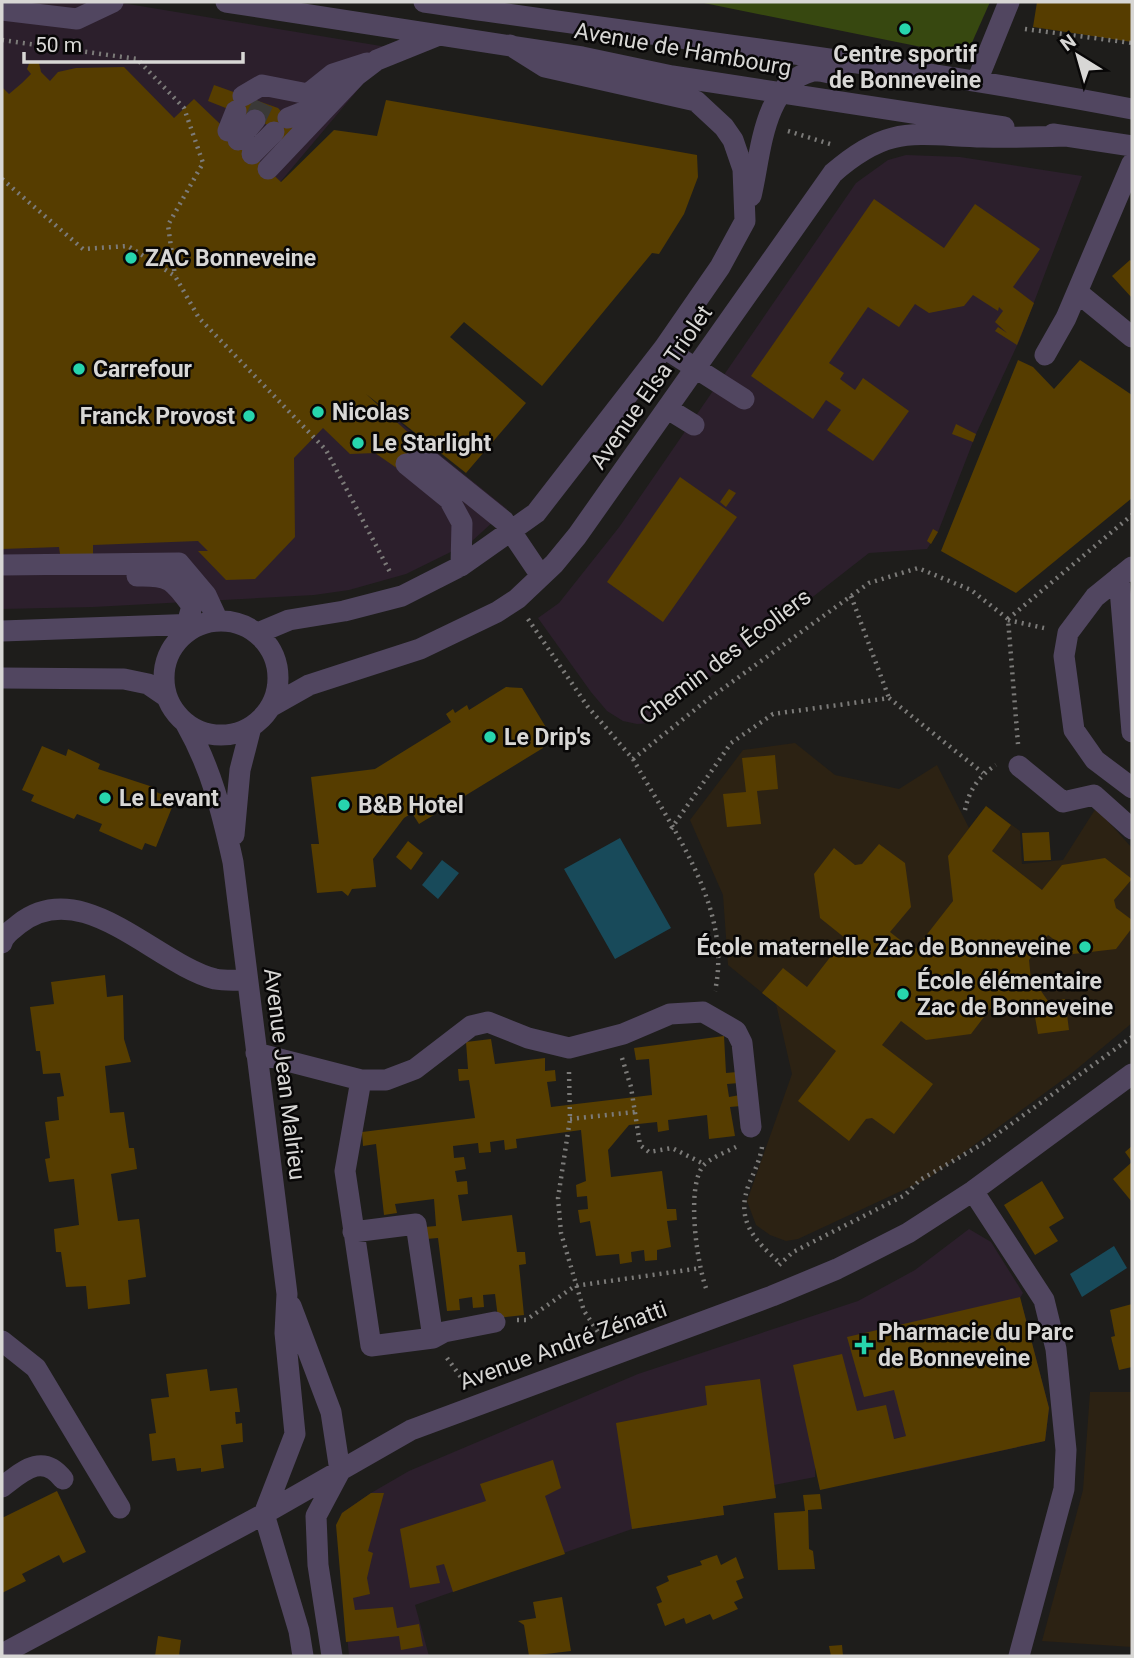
<svg xmlns="http://www.w3.org/2000/svg" width="1134" height="1658" viewBox="0 0 1134 1658" font-family="Roboto,sans-serif">
<style>
.commercial{fill:#2c1f2c}
.education{fill:#2c2213}
.green{fill:#374810}
.water{fill:#184a5a}
.building{fill:#563d00}
.lines{fill:none;stroke-linecap:round;stroke-linejoin:round}
.minor-tunnel{stroke:#3a3937;stroke-width:21;stroke-dasharray:21 10;stroke-linecap:butt}
.path{stroke:#7c7b79;stroke-width:4.5;stroke-dasharray:2 5;stroke-linecap:butt}
.minor{stroke:#514660;stroke-width:21}
.poi-dot{fill:#27d5ad;stroke:#080707;stroke-width:2.5}
.labels{text-anchor:middle;stroke-width:5;stroke-linejoin:round;paint-order:stroke}
.street-label{font-size:23px;fill:#d8d7d5;stroke:#080707}
.poi-label{font-size:23px;font-weight:bold;fill:#d8d7d5;stroke:#080707;text-anchor:start}
</style>
<rect width="100%" height="100%" fill="#1e1d1b"/>
<path class="commercial" d="M2 2H116L393 48 260 206 261 310 507 509 471 542 406 574 349 590 314 595 93 607 2 609Z
M906 155 960 157 1082 176 1020 339 976 434 938 532 927 549 869 553 651 723 637 724 623 721 607 711 591 692 538 618 559 603 620 526 856 183 888 160Z
M969 1229 991 1242 1023 1293 1020 1298 1049 1408 1045 1441 916 1470 906 1436 863 1446 864 1457 815 1468V1477L774 1485 776 1498 723 1506 724 1515 632 1529 415 1605 429 1656H349L337 1528 342 1513 371 1493 409 1471 638 1374 858 1301 915 1270Z"/>
<path class="education" d="M795 743 835 775 899 789 937 765 969 828 986 806 1020 831 1022 864 1063 860 1096 808 1132 848V1023L1072 1073 929 1178 798 1239 786 1241 770 1235 756 1225 747 1201 792 1074 776 1004 728 965 723 895 690 820 743 750Z
M1090 1392H1132V1647L1042 1641 1083 1490Z"/>
<path class="green" d="M699 2H990L966 56Z"/>
<path class="water" d="M620 838 671 928 615 959 564 869Z
M442 860 459 873 438 899 422 885Z
M1114 1246 1127 1268 1082 1297 1070 1274Z"/>
<path class="building" d="M1037 2H1132V42L1033 27Z
M30 61 39 63 41 72 50 81 58 72 76 68 124 67 174 118 194 99 281 182 334 130 377 136 386 100 697 155 698 177 684 214 659 254 652 253 542 386 464 322 450 337 526 403 466 473 366 394 423 446 401 471 375 453 350 454 323 428 294 458 295 537 255 579 226 580 198 551H208L198 541 93 545V554H60L59 547 2 549V87L9 94 22 83 31 74 27 69Z
M214 85 278 108 297 128 284 141 266 124 208 101Z
M874 199 944 248 975 204 1040 249 1013 287 1034 303 1017 345 995 331 998 327 1007 333 995 322 1003 311 999 307 998 311 973 295 964 306 929 313 915 304 899 327 868 307 829 363 844 373 840 379 855 390 863 378 909 411 873 461 827 430 841 410 826 400 813 419 751 376Z
M1130 260 1132 262V298L1112 276Z
M1018 360 1033 367 1054 389 1080 360 1132 395V498L1016 593 941 551Z
M956 424 976 434 973 442 952 434Z
M680 477 737 517 663 622 607 582Z
M729 489 736 493 726 507 720 502Z
M933 529 938 532 931 544 927 541Z
M506 687 522 688 550 734 542 744 543 748 419 824 412 813 404 818 373 859 376 887 352 889 348 896 342 891 317 893 311 844H319L311 777 375 769 451 722 446 714 453 709 455 713 467 705 469 710Z
M42 746 66 756 68 749 100 764 98 769 156 788 154 791 175 800 156 847 145 843 142 850 99 831 102 824 77 814 74 819 31 801 34 795 22 790Z
M775 755 778 789 757 791 761 824 727 827 723 794 746 792 742 758Z
M986 806 1011 825 992 851 1042 890 1062 865 1105 858 1132 879 1114 900 1116 908 1132 920V928L1116 949 1073 954 1048 935 1029 960 1032 990 1041 991 1048 1001 1065 999 1069 1030 1038 1034 1035 1017 1024 1012 1020 1005 990 1009 971 1034 926 1040 901 1021 882 1045 933 1084 894 1134 872 1118 866 1119 849 1141 798 1101 836 1051 762 993 783 968 807 987 845 938 820 918 814 874 834 848 855 865 862 864 879 844 905 863 911 907 890 932 914 951 953 901 948 856Z
M1049 832 1051 860 1024 861 1022 833Z
M408 841 423 853 411 870 396 857Z
M105 975 107 997 123 995 124 1039 131 1062 105 1066 110 1113 124 1112 129 1148H134L137 1169 111 1174 118 1221 139 1219 146 1277 128 1280 130 1304 88 1309 86 1286 66 1287 61 1252H56L54 1229 79 1225 74 1179 49 1182 45 1159 50 1158 45 1122 59 1120 57 1097 64 1096 60 1073 43 1074 40 1051H36L30 1007 54 1004 51 982Z
M724 1036 726 1073 737 1072 739 1083 727 1084 729 1097 740 1095 741 1106 730 1107 735 1136 709 1139 707 1115 668 1120 669 1130 658 1132 657 1122 629 1125 608 1150 611 1177 662 1171 667 1209H676L677 1220 667 1221 671 1247 657 1250V1260L645 1261 644 1250 631 1252 632 1262 620 1264 619 1254 596 1256 590 1221 580 1223 578 1210 588 1209 587 1196 577 1197 576 1185 586 1181 581 1130 516 1139 517 1148 505 1150 504 1140 490 1142 491 1152 479 1153 478 1143 453 1146 454 1158 464 1157 466 1169 455 1171 457 1182 467 1181 468 1194 458 1195 462 1221 512 1215 517 1252H525L526 1264 519 1265 524 1315 498 1318 495 1294 483 1295 484 1307 473 1308 472 1297 459 1299 460 1310 447 1311 438 1238 426 1239 425 1227 436 1226 434 1199 395 1204 397 1213 384 1215 376 1144 363 1146 362 1132 475 1118 469 1080 459 1081 458 1069H468L466 1042 491 1039 495 1064 545 1058V1071L555 1070 556 1081 547 1082 551 1107 652 1095 649 1059 636 1060 634 1048Z
M1132 1146V1202L1113 1179 1132 1162 1125 1152Z
M1042 1181 1064 1218 1049 1227 1058 1241 1035 1255 1004 1205Z
M1020 1297 1049 1408 1045 1441 820 1490 793 1365 842 1354 857 1411 886 1405 894 1439 906 1436 894 1390 864 1397 847 1337Z
M1132 1304V1367L1119 1370 1111 1337 1115 1336 1110 1310Z
M207 1369 210 1391 237 1388 240 1412H235L236 1424 242 1423 243 1442 221 1445 224 1468 201 1472V1468L177 1471 175 1458 152 1461 149 1434 156 1433 151 1399 169 1397 166 1374Z
M760 1379 776 1498 723 1506 724 1515 632 1529 616 1423 707 1405 705 1386Z
M553 1460 561 1488 545 1496 565 1554 453 1592 444 1564 436 1566 440 1583 410 1588 400 1529 486 1501 480 1484Z
M57 1491 86 1552 63 1563 59 1555 22 1574 26 1581 2 1593V1518Z
M371 1493H384L368 1551 373 1553 367 1578 370 1594 353 1598 355 1610 393 1607 397 1628 419 1624 423 1646 401 1650 399 1636 346 1642 336 1525 342 1513Z
M820 1494 822 1509 808 1510 809 1549 813 1551 815 1569 778 1570 774 1513 805 1511 803 1495Z
M717 1555 721 1565 736 1557 744 1578 736 1581 743 1598 734 1602 738 1609 713 1620 710 1614 686 1624 684 1618 665 1626 657 1604 662 1602 656 1587 669 1581 667 1576 702 1565 700 1561Z
M562 1597 571 1651 529 1656 524 1625 518 1621 536 1618 533 1602Z
M158 1636 181 1640 179 1656H155Z
M842 1645 843 1656H831L829 1646Z"/>
<g class="lines">
<path class="minor-tunnel" d="M255 120 263 103"/>
<path class="path" d="M1025 29 1132 43
M2 40 137 59 184 108 203 163 168 225 175 276
M788 131 830 144
M2 179 83 249 128 246 175 276 199 318 326 450 391 574
M851 596 889 698
M528 619 588 707 633 759 707 700 869 583 918 568 971 590 1008 619 1018 744
M1008 619 1132 515
M1008 620 1044 628
M633 759C672 829 733 908 715 991
M965 810C969 790 979 776 996 765
M671 829 731 743 773 714 889 698 983 773
M622 1058 631 1087 640 1145 649 1152 672 1148 704 1164
M569 1072 570 1119 558 1198 561 1233 584 1311 598 1332
M570 1119 635 1112
M762 1147C760 1160 754 1172 749 1184 735 1220 754 1240 780 1263
M779 1265 793 1252 905 1195 920 1180 986 1142 1132 1037
M706 1288C697 1263 686 1188 703 1166 710 1158 726 1152 736 1147
M517 1320H526L575 1286 701 1268
M447 1358 463 1380"/>
<path class="minor" d="M226 2 582 57 672 76 1004 127
M424 2C660 37 898 64 1132 109
M2 10 77 19 113 2
M977 81 1009 2
M243 96 262 85 308 94 333 74 367 63
M288 118 331 101
M228 131 236 111
M1053 134 1132 146
M238 140 255 120
M252 154 274 132
M268 169 356 76 377 60 439 35
M751 196C761 156 762 83 813 71 820 70 832 74 840 75
M1077 292 1132 337
M664 348 744 399
M1045 355 1066 318 1132 163
M668 409 694 425
M417 451 504 521 541 576
M406 464 449 499 462 523 461 566
M2 565 179 563 206 595 218 621
M1132 567 1095 597 1068 633 1064 656 1074 730 1095 760 1132 788
M137 576C170 575 173 580 192 606L187 624
M1119 577 1132 732
M164 678a57 57 0 1 1 114 0a57 57 0 1 1-114 0Z
M2 631 199 624
M258 633 289 620 344 611 402 596 461 566 536 513 664 348 720 267 745 221 743 169 733 140 724 127 696 101 545 67 510 45
M2 678 124 679 148 684 167 697
M270 707 309 685 420 649 497 612 517 599 554 564 577 536 833 173C889 124 914 135 983 137 1010 138 1038 137 1065 136
M186 724C211 768 222 812 233 862L287 1294 285 1333 295 1434 264 1514 299 1631 303 1656
M1019 766 1063 802 1094 795 1132 829
M234 835 240 770 251 727
M2 943C4 934 12 930 19 924 82 874 156 964 215 979 225 981 237 980 247 980
M256 1053 361 1080 345 1171 371 1346 433 1338 444 1332 495 1322
M361 1080H386L415 1069 471 1026 488 1022 528 1038 569 1048 623 1034 670 1014 703 1012 736 1031 742 1043 751 1127
M973 1191 1044 1300 1056 1349 1066 1450 1064 1489 1019 1656
M353 1232 416 1224 433 1338
M291 1306 331 1412 340 1471 316 1516 318 1565 332 1656
M2 1341 36 1368 120 1508
M2 1487C22 1472 42 1452 63 1479
M2 1654 264 1514 411 1430 772 1296 837 1269 908 1233 973 1191 1132 1074"/>
</g>
<g class="poi-dot">
<circle cx="905" cy="29" r="7"/>
<circle cx="131" cy="258" r="7"/>
<circle cx="79" cy="369" r="7"/>
<circle cx="318" cy="412" r="7"/>
<circle cx="249" cy="416" r="7"/>
<circle cx="358" cy="443" r="7"/>
<circle cx="490" cy="737" r="7"/>
<circle cx="105" cy="798" r="7"/>
<circle cx="344" cy="805" r="7"/>
<circle cx="1085" cy="947" r="7"/>
<circle cx="903" cy="994" r="7"/>
<path d="M860.5 1334.5h7v7h7v7h-7v7h-7v-7h-7v-7h7z"/>
</g>
<g class="labels">
<g class="street-label">
<text transform="translate(683 49) rotate(10)" y="8">Avenue de Hambourg</text>
<text transform="translate(651 387) rotate(-55)" y="8">Avenue Elsa Triolet</text>
<text transform="translate(725 656) rotate(-37)" y="8">Chemin des Écoliers</text>
<text transform="translate(285 1074) rotate(83)" y="8">Avenue Jean Malrieu</text>
<text transform="translate(563 1345) rotate(-20)" y="8">Avenue André Zénatti</text>
</g>
<g class="poi-label">
<text x="905" y="62" text-anchor="middle">Centre sportif<tspan x="905" dy="26">de Bonneveine</tspan></text>
<text x="145" y="266">ZAC Bonneveine</text>
<text x="93" y="377">Carrefour</text>
<text x="332" y="420">Nicolas</text>
<text x="235" y="424" text-anchor="end">Franck Provost</text>
<text x="372" y="451">Le Starlight</text>
<text x="504" y="745">Le Drip's</text>
<text x="119" y="806">Le Levant</text>
<text x="358" y="813">B&amp;B Hotel</text>
<text x="1071" y="955" text-anchor="end">École maternelle Zac de Bonneveine</text>
<text x="917" y="989">École élémentaire<tspan x="917" dy="26">Zac de Bonneveine</tspan></text>
<text x="878" y="1340">Pharmacie du Parc<tspan x="878" dy="26">de Bonneveine</tspan></text>
</g>
</g>
<rect width="1134" height="1658" fill="none" stroke="#d8d7d5" stroke-width="7"/>
<g transform="translate(1078 56) rotate(323)" stroke="#080707" stroke-width="5" paint-order="stroke">
<path d="M0-5L12 26L0 18L-12 26Z" fill="#d8d7d5"/>
<text y="-10" font-size="19" font-weight="bold" text-anchor="middle" fill="#d8d7d5">N</text>
</g>
<path d="M24 52v10h219v-10" fill="none" stroke="#d8d7d5" stroke-width="3.5"/>
<text x="35" y="52" font-size="21" fill="#d8d7d5" stroke="#080707" stroke-width="5" paint-order="stroke">50 m</text>
</svg>
